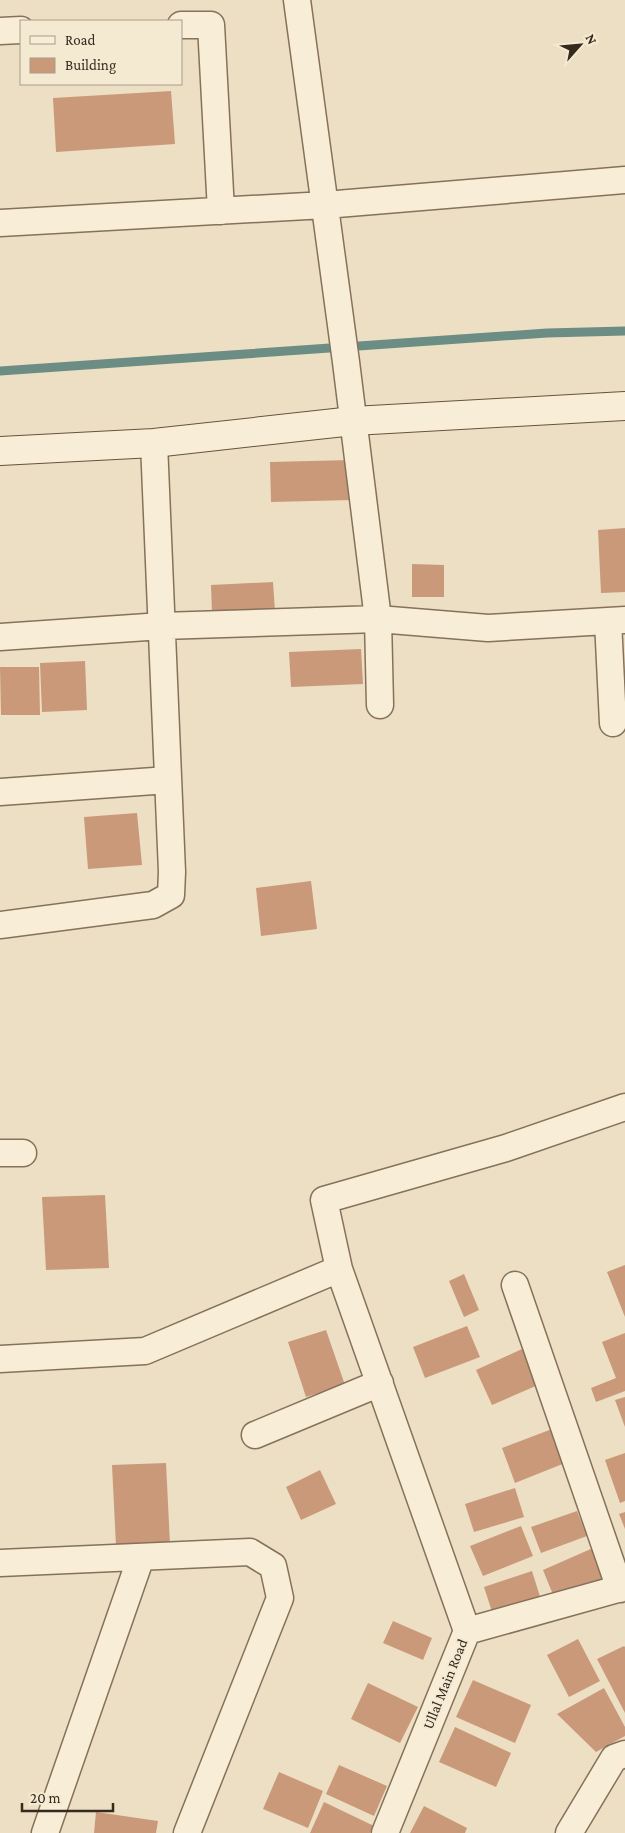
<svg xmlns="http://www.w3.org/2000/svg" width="625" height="1833" viewBox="0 0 625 1833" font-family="'Crimson Pro',serif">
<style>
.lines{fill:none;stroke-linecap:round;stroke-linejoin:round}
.stream{stroke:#6c8d84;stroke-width:9}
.building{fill:#ca997a}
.street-casing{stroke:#86715a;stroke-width:29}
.secondary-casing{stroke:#68523d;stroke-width:30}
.street{stroke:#f8edd6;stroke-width:26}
.secondary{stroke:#f8edd6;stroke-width:28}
.labels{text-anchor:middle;stroke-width:4;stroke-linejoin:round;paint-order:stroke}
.street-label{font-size:15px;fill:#36291e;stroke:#f4ead2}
</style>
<rect width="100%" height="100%" fill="#eddfc3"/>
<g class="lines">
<path class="stream" d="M0 371 547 333 625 331"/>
</g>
<path class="building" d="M171 91 175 144 56 152 53 98Z
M351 460 352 500 271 502 270 462Z
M625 528V592L601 593 598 530Z
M412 564 444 565V597H412Z
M273 582 275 611 212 614 211 585Z
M361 649 363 684 291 687 289 652Z
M85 661 87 710 42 712 40 663Z
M0 667H39L40 715H1Z
M137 813 142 865 88 869 84 817Z
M311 881 317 929 261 936 256 888Z
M105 1195 109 1268 46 1270 42 1197Z
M625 1265V1317L607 1272Z
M464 1274 479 1310 464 1317 449 1281Z
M467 1326 480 1357 425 1378 413 1347Z
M326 1330 345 1385 306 1397 288 1342Z
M625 1333V1391L596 1402 591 1388 616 1378 602 1342Z
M522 1349 538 1385 492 1405 476 1370Z
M625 1397V1427L615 1400Z
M552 1429 565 1463 515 1483 502 1448Z
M625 1453V1501L620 1503 605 1460Z
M166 1463 170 1544 116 1546 112 1465Z
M320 1470 336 1504 301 1520 286 1487Z
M515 1488 524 1517 474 1532 465 1504Z
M577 1511 587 1536 541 1553 531 1527Z
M625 1512V1529L619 1514Z
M521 1526 533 1556 483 1576 470 1546Z
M593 1548 606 1581 556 1602 543 1570Z
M532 1571 542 1603 494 1618 484 1587Z
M393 1621 432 1638 423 1660 383 1643Z
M578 1639 600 1681 569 1697 547 1655Z
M624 1646 625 1647V1713L597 1659Z
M473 1680 531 1705 515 1743 456 1717Z
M368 1683 418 1707 400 1743 351 1719Z
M604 1688 625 1727V1736L596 1752 557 1714Z
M455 1727 511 1753 496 1787 439 1762Z
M339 1765 387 1786 374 1816 326 1794Z
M279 1772 323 1791 308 1828 263 1809Z
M324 1802 374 1826 370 1833H310Z
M424 1806 467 1828 465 1833H410Z
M96 1812 158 1821 156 1833H94Z"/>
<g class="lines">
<defs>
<path id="street" d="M297 0 346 362 378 619 488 628 625 620
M181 25H211L221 211
M0 31 21 30
M0 223 325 205 625 180
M608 621 613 723
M0 637 162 626 378 619 380 705
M0 792 168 780
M0 925 153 905 171 895 172 872 154 443
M0 1153H23
M515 1285 620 1589
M0 1359 145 1351 339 1269
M255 1435 380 1383
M0 1563 250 1552 273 1566 280 1598 187 1833
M467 1631 339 1269 324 1200 506 1148 625 1107
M467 1631 625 1587
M45 1833 141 1557
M385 1833 467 1631
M569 1833 614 1758 625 1754"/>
<path id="secondary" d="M0 451 154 443 353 421 625 406"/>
</defs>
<use href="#street" class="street-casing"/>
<use href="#secondary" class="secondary-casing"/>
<use href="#street" class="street"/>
<use href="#secondary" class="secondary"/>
</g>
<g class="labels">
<g class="street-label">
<text transform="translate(445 1684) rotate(-68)" y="5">Ullal Main Road</text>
</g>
</g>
<rect x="20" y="20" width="162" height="65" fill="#f4ead2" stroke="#a89d8a"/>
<rect x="30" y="36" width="25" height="8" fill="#f8edd6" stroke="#a89d8a"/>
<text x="65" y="45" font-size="15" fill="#36291e">Road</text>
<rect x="30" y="58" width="25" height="15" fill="#ca997a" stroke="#a89d8a"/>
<text x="65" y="70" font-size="15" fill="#36291e">Building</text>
<g transform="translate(580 45) rotate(63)" stroke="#f4ead2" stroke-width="4" paint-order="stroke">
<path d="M0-4L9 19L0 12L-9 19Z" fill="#36291e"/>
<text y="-8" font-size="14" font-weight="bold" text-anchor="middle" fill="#36291e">N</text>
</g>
<path d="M22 1803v8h91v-8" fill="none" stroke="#36291e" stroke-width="2.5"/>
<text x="30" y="1803" font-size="15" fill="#36291e" stroke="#f4ead2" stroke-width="4" paint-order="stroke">20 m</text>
</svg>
